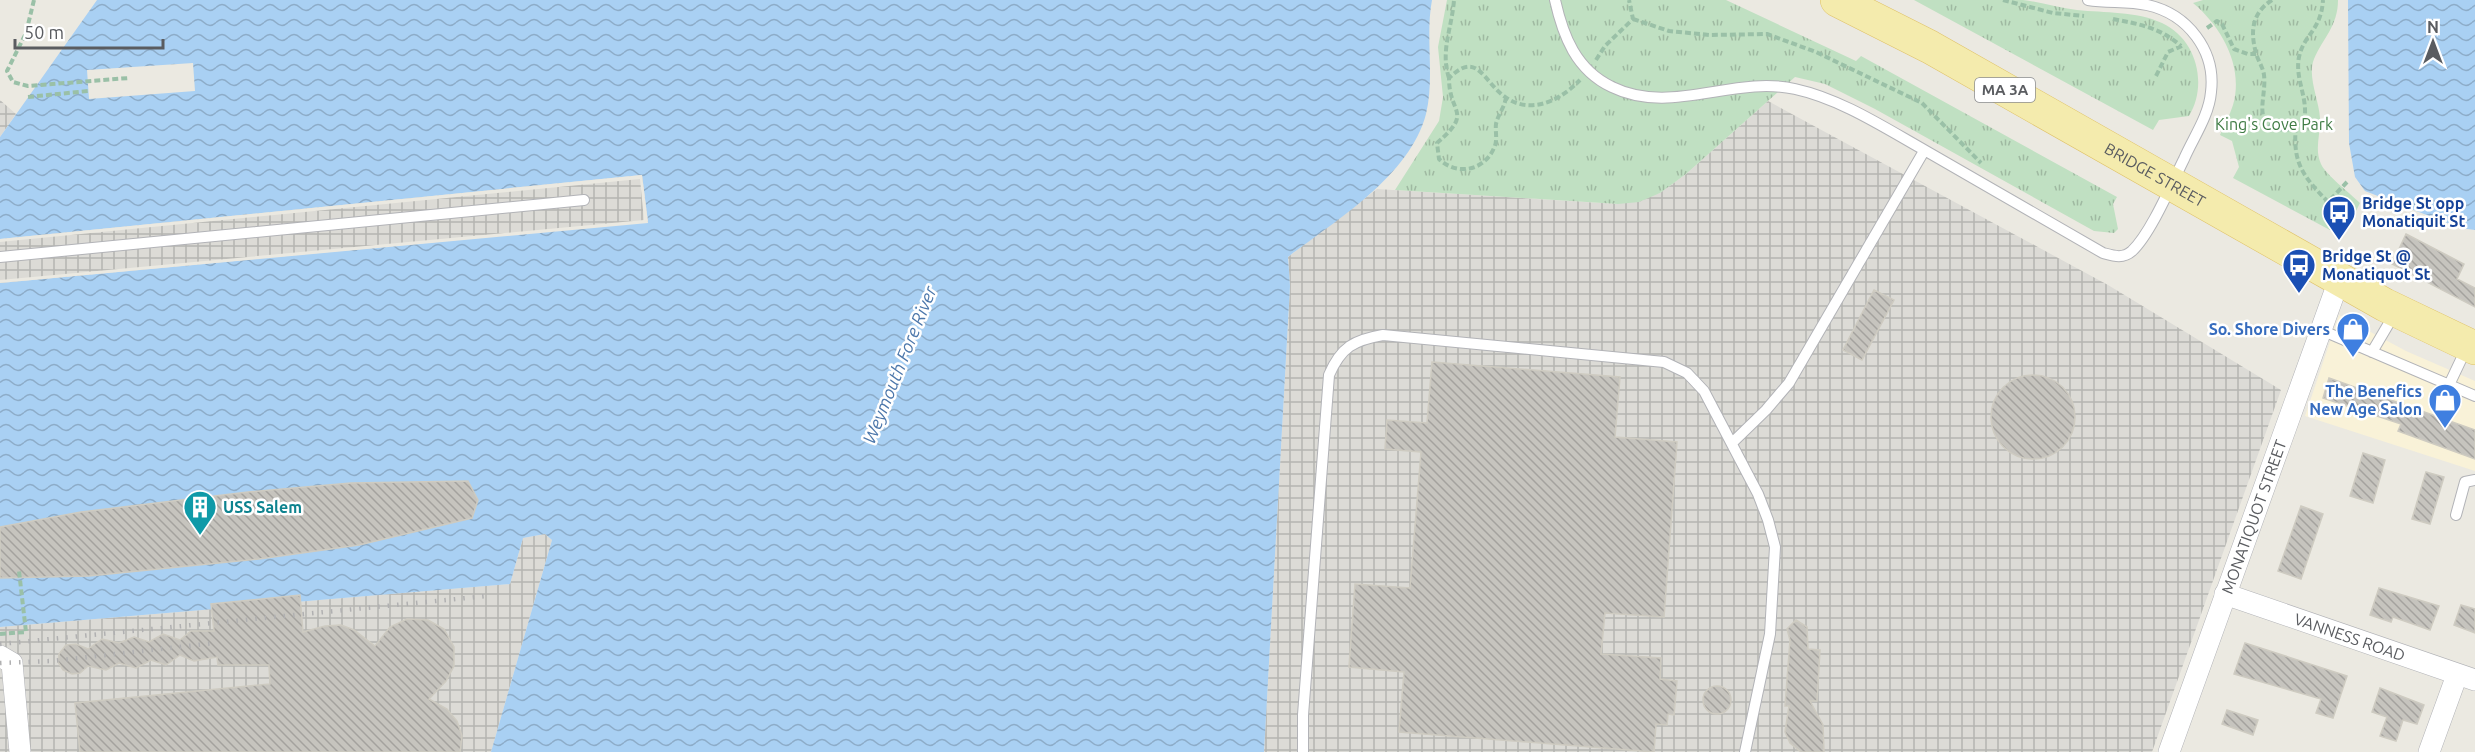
<svg xmlns="http://www.w3.org/2000/svg" width="2475" height="752" viewBox="0 0 2475 752" font-family="Ubuntu,sans-serif">
<style>
.commercial{fill:#f9f2d8}
.industrial{fill:url(#industrial-grid)}
.park{fill:url(#park-tufts)}
.water{fill:url(#water-waves)}
.pier{fill:#ebe9e1}
.building{fill:url(#building-back-hatch);stroke:#cecbc1;stroke-width:1.5}
.lines{fill:none;stroke-linecap:round;stroke-linejoin:round}
.lane-casing{stroke:#b2b3b7;stroke-width:12}
.street-casing{stroke:#b2b3b7;stroke-width:22}
.primary-casing{stroke:#dfc166;stroke-width:34}
.path{stroke:#9ac0a7;stroke-width:4;stroke-dasharray:6 3;stroke-linecap:butt}
.lane{stroke:#fff;stroke-width:10}
.street{stroke:#fff;stroke-width:21}
.primary{stroke:#f4ebad;stroke-width:33}
.rail{stroke:#b0b0b1;stroke-width:4.5;stroke-dasharray:1.5 8;stroke-linecap:butt}
.labels{text-anchor:middle;stroke-width:5;stroke-linejoin:round;paint-order:stroke}
.shield{fill:#fff;stroke:#8c8d90;stroke-width:1.5}
.shield-label{font-size:15px;font-weight:bold;fill:#5a5c60}
.park-label{font-size:16px;fill:#3e7b43;stroke:#fff}
.street-label{font-size:16px;fill:#5a5c60;stroke:#fff}
.transit-label{font-size:16px;font-weight:bold;fill:#164399;stroke:#fff;text-anchor:start}
.shop-label{font-size:16px;font-weight:bold;fill:#366cbe;stroke:#fff;text-anchor:end}
.culture-label{font-size:16px;font-weight:bold;fill:#0d838f;stroke:#fff;text-anchor:start}
.water-label{font-size:18px;font-style:italic;fill:#4c77ab;stroke:#fff}
</style>
<defs>
<pattern id="industrial-grid" width="8" height="8" patternUnits="userSpaceOnUse" patternTransform="scale(1.5)"><rect width="8" height="8" fill="#dcdbd6"/><path d="M0 4h8M4 0v8" fill="none" stroke="#b5b5b1"/></pattern>
<pattern id="park-tufts" width="24" height="20" patternUnits="userSpaceOnUse" patternTransform="scale(1.5)"><rect width="24" height="20" fill="#c0e0c2"/><path d="M3 7l-1-3M5 7V3M7 7l1-3M15 17l-1-3M17 17v-4M19 17l1-3" fill="none" stroke="#9fb9a1"/></pattern>
<pattern id="water-waves" width="16" height="10" patternUnits="userSpaceOnUse" patternTransform="scale(1.5)"><rect width="16" height="10" fill="#a9d0f3"/><path d="M0 5q4-4 8 0t8 0" fill="none" stroke="#8dacc8"/></pattern>
<pattern id="building-back-hatch" width="6" height="6" patternUnits="userSpaceOnUse" patternTransform="scale(1.5)"><rect width="6" height="6" fill="#c6c4be"/><path d="M-1 5l2 2M0 0l6 6M5-1l2 2" fill="none" stroke="#a4a29e"/></pattern>
</defs>
<rect width="100%" height="100%" fill="#ebe9e1"/>
<path class="commercial" d="M2339 315 2406 351 2475 381V471L2305 416Z"/>
<path class="industrial" d="M0 100 16 114 0 137Z
M1768 101 2108 285 2281 390 2152 752H1264L1290 286 1288 257 1377 189 1617 204 1660 193 1686 174Z
M642 175 648 223 0 283V239Z
M545 534 552 540 491 752H0V627L510 584 523 538Z"/>
<path class="park" d="M1447 0H1726L1856 61 1861 56 2117 197 2113 204 2118 229 2114 233 2094 231 1875 109 1825 84 1795 77 1686 174 1660 193 1639 202 1618 204 1395 190 1439 121 1443 97 1438 47Z
M1914 0C1949 0 1988 0 2023 0 2041 2 2059 8 2077 10 2105 13 2136 11 2162 23 2197 39 2208 85 2189 116L2159 120 2153 130Z
M2203 0H2338C2338 26 2323 38 2314 59 2307 76 2319 100 2320 118 2321 133 2314 149 2321 164 2326 175 2350 193 2360 203L2343 237 2233 178 2239 167 2232 141 2220 135C2224 125 2230 115 2233 105 2244 67 2222 27 2193 3Z"/>
<path class="water" d="M97 0H1432C1425 37 1435 77 1426 114 1410 176 1335 221 1288 257L1290 286 1264 752H491L552 540 545 534 523 538 510 584 0 627V283L648 222 642 175 0 239V137Z
M2348 0H2475V230L2460 228 2365 191 2355 177 2349 143Z"/>
<path class="pier" d="M193 63 195 91 89 99 87 70Z
M642 175 648 223 0 283V280L644 220 640 179 0 242V239Z"/>
<path class="building" d="M2406 234 2464 264 2457 279 2475 288V307L2392 264Z
M1874 290 1894 300 1862 360 1843 350Z
M1432 362 1620 377 1615 437 1677 442 1664 617 1605 613 1601 654 1661 658 1660 679 1677 681 1674 715 1668 714 1667 725 1656 724 1654 752 1399 732 1404 672 1349 667 1355 584 1410 588 1421 452 1385 449 1387 420 1427 423Z
M1991 417a42 42 0 1 1 84 0a42 42 0 1 1-84 0Z
M2329 378 2475 430V459L2398 431 2401 424 2323 398Z
M2363 453 2385 460 2373 503 2350 496Z
M2426 472 2444 477 2430 524 2412 519Z
M468 481 478 500 472 518 359 545 259 559 89 576 0 578V527L81 512 248 492 351 483Z
M2301 506 2323 514 2301 579 2278 571Z
M2379 588 2439 606 2430 630 2393 617 2391 622 2370 615Z
M300 595 303 632 325 626 341 625 354 630 375 646 390 627 407 619 428 620 444 629 454 647V666L446 681 429 699 447 709 457 721 462 736 460 752H80L75 703 270 684 269 665H218L217 657 194 661 180 655 166 665 151 660 136 668 119 663 106 670 88 666 80 673 72 674 63 670 58 662 59 654 66 645 76 644 88 649 102 639 119 643 134 637 149 642 163 634 180 640 191 631H214L211 604Z
M2461 605 2475 609V633L2454 625Z
M1796 620 1807 627 1808 649 1820 650 1817 701H1810L1823 725 1824 752H1801L1790 743 1785 732 1789 706H1785L1790 640 1787 629Z
M2245 643 2347 676 2333 718 2316 713 2321 699 2234 674Z
M1703 700a14 14 0 1 1 28 0a14 14 0 1 1-28 0Z
M2380 688 2424 705 2417 724 2403 720 2396 741 2380 736 2387 717 2372 712Z
M2227 710 2258 720 2253 735 2222 724Z"/>
<g class="lines">
<defs>
<path id="lane" d="M1555 0C1563 36 1576 70 1612 87 1671 116 1734 75 1795 89 1841 99 1885 128 1926 151 1985 185 2044 219 2103 253 2114 256 2123 259 2132 251 2151 233 2172 183 2184 159 2193 138 2209 116 2211 92 2216 51 2188 14 2147 5 2128 1 2108 3 2088 0
M0 257 584 200
M2321 330 2475 396
M2372 352 2395 313
M2449 385 2467 347
M1732 443 1766 410 1789 383 1924 151
M2456 515 2465 482 2475 480
M1303 752V715L1329 375C1341 347 1354 340 1383 335L1664 362 1687 373 1704 391 1758 494 1768 520 1775 547 1770 634 1745 752"/>
<g id="street">
<path id="s1" d="M2225 594 2475 680"/>
<path d="M0 656 12 663 20 752"/>
<path id="s2" d="M2169 752 2339 280"/>
<path d="M2429 752 2457 675"/>
</g>
<g id="primary">
<path id="s3" d="M1837 0 1930 47 2385 305 2475 348"/>
</g>
</defs>
<use href="#lane" class="lane-casing"/>
<use href="#street" class="street-casing"/>
<use href="#primary" class="primary-casing"/>
<path class="path" d="M34 0 26 33 7 71 13 82 28 86 129 78
M2003 0 2053 13 2084 16
M2272 0C2252 13 2250 31 2256 53 2258 61 2263 67 2264 75 2267 100 2249 127 2287 130L2302 121 2305 114C2306 94 2295 77 2299 57 2304 34 2321 31 2323 0
M1633 19 1669 31 1710 35 1767 34 1816 52 1922 103 1981 163
M2113 19C2139 24 2161 28 2181 46
M2207 28 2217 21 2222 24 2234 49 2248 54H2256
M1596 60 1605 46 1633 19 1629 0
M2156 76 2168 52 2184 45
M1449 78C1440 51 1452 28 1454 0
M28 97 88 91
M1506 97C1505 107 1498 114 1496 124 1495 132 1498 140 1494 148 1484 171 1457 176 1439 159L1437 143C1474 111 1449 115 1449 78 1473 55 1479 71 1496 89 1523 118 1557 104 1580 80
M2296 126C2292 164 2304 177 2328 202L2347 182
M0 634 26 632 19 571"/>
<use href="#lane" class="lane"/>
<use href="#street" class="street"/>
<use href="#primary" class="primary"/>
<path class="rail" d="M0 644 487 596
M0 663 52 661 215 643"/>
</g>
<defs>
<symbol id="bus-pin" viewBox="-11 -11 22 30"><path d="M0 17L-7.5 6A9.5 9.5 0 1 1 7.5 6Z" fill="#1a4fb4" stroke="#fff"/><path d="M-5-6H5V4H4V6H2V4H-2V6H-4V4H-5ZM-3.5-4V0h7V-4ZM-3.5 1.2v1.5H-2V1.2ZM2 1.2v1.5H3.5V1.2Z" fill="#fff"/></symbol>
<symbol id="shop-pin" viewBox="-11 -11 22 30"><path d="M0 17L-7.5 6A9.5 9.5 0 1 1 7.5 6Z" fill="#3f7fe0" stroke="#fff"/><path d="M-5-2.5h2.3a2.7 3.5 0 0 1 5.4 0H5L5.5 6h-11ZM-1.5-2.5h3a1.5 2.3 0 0 0-3 0Z" fill="#fff"/></symbol>
<symbol id="building-pin" viewBox="-11 -11 22 30"><path d="M0 17L-7.5 6A9.5 9.5 0 1 1 7.5 6Z" fill="#0f9aa8" stroke="#fff"/><path d="M-4-6H4V6H1V3H-1V6H-4ZM-2.5-4.3h1.7v1.8h-1.7ZM.8-4.3h1.7v1.8H.8ZM-2.5-1h1.7V.8h-1.7ZM.8-1h1.7V.8H.8Z" fill="#fff"/></symbol>
</defs>
<g fill-rule="evenodd">
<use href="#bus-pin" x="2320" y="193" width="38" height="52"/>
<use href="#bus-pin" x="2280" y="246" width="38" height="52"/>
<use href="#shop-pin" x="2334" y="310" width="38" height="52"/>
<use href="#shop-pin" x="2426" y="381" width="38" height="52"/>
<use href="#building-pin" x="181" y="488" width="38" height="52"/>
</g>
<g class="labels">
<rect class="shield" x="1975" y="78" width="60" height="24" rx="4.5"/>
<g class="shield-label">
<text x="2005" y="95">MA 3A</text>
</g>
<g class="park-label">
<text x="2274" y="130">King's Cove Park</text>
</g>
<g class="street-label">
<text dy="6" stroke="none"><textPath href="#s3" startOffset="363">BRIDGE STREET</textPath></text>
<text dy="6" stroke="none"><textPath href="#s2" startOffset="250">MONATIQUOT STREET</textPath></text>
<text dy="6" stroke="none"><textPath href="#s1" startOffset="132">VANNESS ROAD</textPath></text>
</g>
<g class="transit-label">
<text x="2362" y="209">Bridge St opp<tspan x="2362" dy="18">Monatiquit St</tspan></text>
<text x="2322" y="262">Bridge St @<tspan x="2322" dy="18">Monatiquot St</tspan></text>
</g>
<g class="shop-label">
<text x="2330" y="335">So. Shore Divers</text>
<text x="2422" y="397">The Benefics<tspan x="2422" dy="18">New Age Salon</tspan></text>
</g>
<g class="culture-label">
<text x="223" y="513">USS Salem</text>
</g>
<g class="water-label">
<text transform="translate(900 365) rotate(-68)" y="6">Weymouth Fore River</text>
</g>
</g>
<g transform="translate(2433 42)" stroke="#ffffff" stroke-width="4.5" paint-order="stroke">
<path d="M0-4.5L10 22L0 15L-10 22Z" fill="#5a5c60"/>
<text y="-9" font-size="16" font-weight="bold" text-anchor="middle" fill="#5a5c60">N</text>
</g>
<path d="M15 39v9h148v-9" fill="none" stroke="#5a5c60" stroke-width="3"/>
<text x="24" y="39" font-size="18" fill="#5a5c60" stroke="#ffffff" stroke-width="4.5" paint-order="stroke">50 m</text>
</svg>
